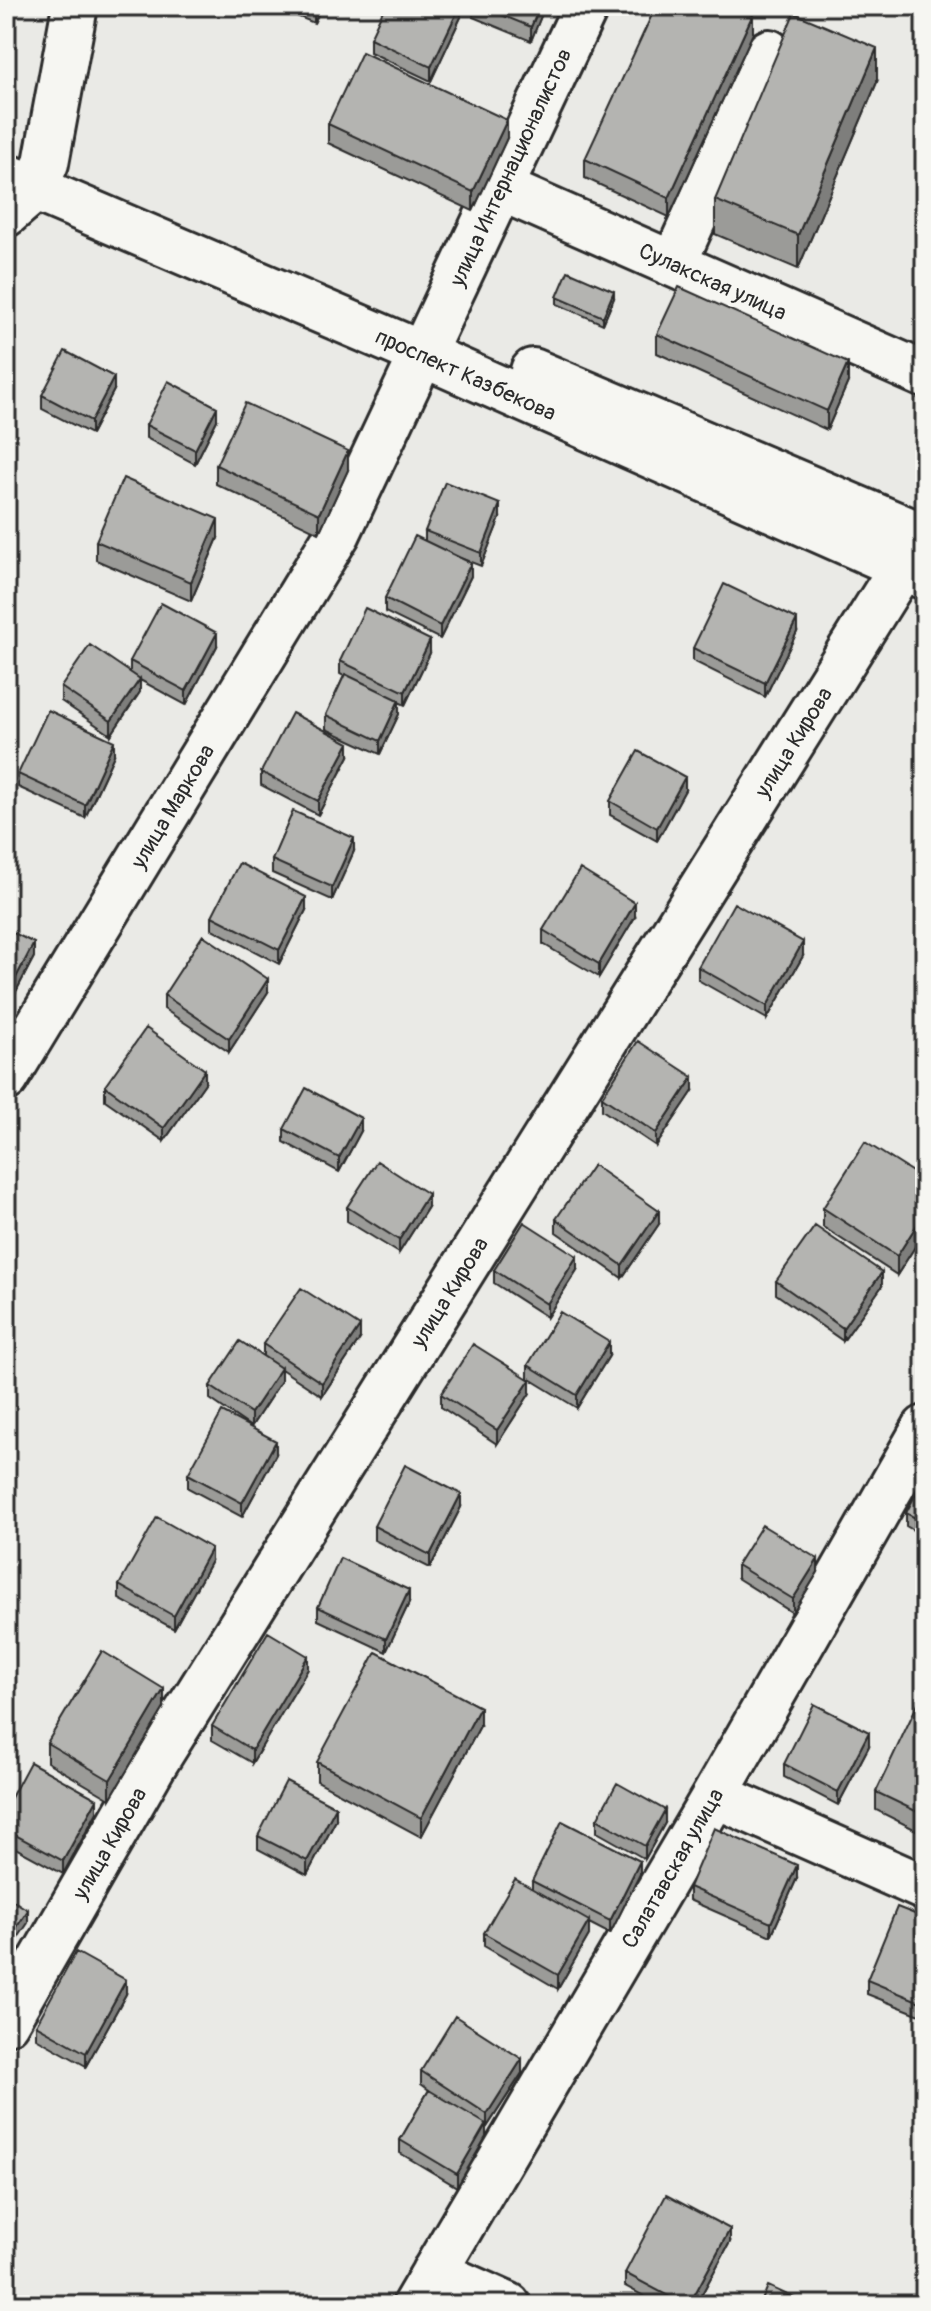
<svg xmlns="http://www.w3.org/2000/svg" width="931" height="2311" viewBox="0 0 931 2311" font-family="Pangolin,sans-serif">
<style>
.lines{fill:none;stroke-linecap:round;stroke-linejoin:round}
.minor-casing{stroke:#2b2b2b;stroke-width:50}
.major-casing{stroke:#2b2b2b;stroke-width:50}
.highway-casing{stroke:#2b2b2b;stroke-width:50}
.minor{stroke:#f6f6f2;stroke-width:44}
.major{stroke:#f6f6f2;stroke-width:44}
.highway{stroke:#f6f6f2;stroke-width:44}
.wall{fill:#9b9b98;stroke:#2b2b2b;stroke-width:2}
.shaded-wall{fill:#7e7e7c;stroke:#2b2b2b;stroke-width:2}
.building{fill:#b4b4b1;stroke:#2b2b2b;stroke-width:2}
.labels{text-anchor:middle;stroke-width:8;stroke-linejoin:round;paint-order:stroke}
.street-label{font-size:22px;fill:#2b2b2b;stroke:#f6f6f2}
</style>
<rect width="100%" height="100%" fill="#eaeae6"/>
<filter id="ink" filterUnits="userSpaceOnUse"><feTurbulence type="fractalNoise" baseFrequency=".0125" numOctaves="2"/><feDisplacementMap in="SourceGraphic" scale="16" xChannelSelector="R" yChannelSelector="G"/><feConvolveMatrix kernelMatrix="1 2 1 2 8 2 1 2 1" color-interpolation-filters="sRGB"/></filter>
<g filter="url(#ink)">
<g class="lines">
<defs>
<path id="minor" d="M500 188 925 375
M35 189 46 163 75 6
M674 263 769 52
M6 1078 338 533 586 6
M715 1795 925 1888
M6 2022 153 1766 902 567
M434 2272 508 2305
M415 2305 715 1795 925 1428"/>
<path id="major" d="M6 214 35 189"/>
<path id="highway" d="M6 176 422 354 925 577
M533 371 925 537"/>
</defs>
<use href="#minor" class="minor-casing"/>
<use href="#major" class="major-casing"/>
<use href="#highway" class="highway-casing"/>
<use href="#minor" class="minor"/>
<use href="#major" class="major"/>
<use href="#highway" class="highway"/>
</g>
<path class="wall" d="M272 6H322L314 23Z
M461 6V17L431 81 370 52V38Z
M473 6H545L531 41 473 17Z
M753 33 669 217 585 178V159Z
M877 82 798 269 715 234V200Z
M328 124 507 138 473 211 328 143Z
M557 297 614 298 603 324 557 304Z
M657 334 848 382 827 430 657 353Z
M114 390 91 434 42 409V395Z
M217 420 195 464 146 438V425Z
M216 465 348 470 319 533 216 484Z
M500 518 481 566 463 559 471 576 440 639 385 612V598L425 541V531Z
M218 538 191 601 96 560V541Z
M797 632 765 697 693 661V648Z
M217 646 186 705 140 680V692L111 735 61 701V687L130 672V661Z
M430 653 405 705 399 702V714L380 754 326 729V715L344 676 340 674V661Z
M114 755 85 818 18 787V774Z
M349 756 318 815 261 785V772Z
M685 790 657 841 610 815V801Z
M354 851 332 900 272 873V860Z
M306 910 279 964 212 929V916Z
M635 917 599 977 543 944V930Z
M6 929 34 957 11 1001 6 998Z
M803 956 767 1019 698 980V967Z
M268 992 229 1052 164 1009V995Z
M205 1083 164 1141 105 1100V1086Z
M693 1091 656 1146 602 1110V1097Z
M284 1129 361 1131 339 1172 284 1142Z
M925 1180V1231L897 1275 823 1227V1208Z
M347 1207H428L399 1253 347 1221Z
M556 1219 659 1224 622 1278 556 1232Z
M494 1270H577L547 1317 494 1283Z
M776 1281 882 1286 843 1341 776 1294Z
M360 1339 322 1396 281 1369V1381L251 1427 210 1399V1386L263 1356V1344Z
M609 1356 577 1408 528 1378V1365Z
M530 1393 497 1444 441 1407V1394Z
M276 1454 242 1517 188 1488V1474Z
M925 1477V1537L906 1526V1513Z
M461 1507 430 1568 374 1540V1526Z
M211 1561 174 1629 119 1599V1585Z
M737 1565 818 1572 793 1613 737 1578Z
M409 1603 386 1652 318 1620V1607Z
M308 1669 252 1763 212 1740V1726Z
M925 1706V1831L924 1834 876 1810V1792Z
M164 1708 110 1799 47 1762V1743Z
M480 1726 421 1837 317 1781V1762Z
M869 1746 838 1805 784 1777V1764Z
M6 1807 97 1812 63 1874 6 1843Z
M597 1819 665 1823 645 1859 597 1832Z
M336 1820 307 1875 258 1849V1836Z
M640 1874 610 1934 589 1923V1935L558 1989 484 1946V1933L532 1889V1881Z
M797 1878 771 1936 689 1900V1887Z
M925 1918V2017L867 1994V1980Z
M126 1994 86 2066 36 2038V2025Z
M421 2071 522 2073 487 2127H486V2137L457 2187 400 2153V2140L429 2090 421 2084Z
M730 2242 696 2305H660L625 2286V2273Z"/>
<path class="shaded-wall" d="M316 6H322L314 23V10Z
M460 6H461V17L431 81V67Z
M540 6H545L531 41V27Z
M753 14V33L669 217V198Z
M877 48V82L798 269V235Z
M507 120V138L473 211V192Z
M614 291V298L603 324V317Z
M848 363V382L827 430V411Z
M114 377V390L91 434V421Z
M217 407V420L195 464V450Z
M348 451V470L319 533V514Z
M500 504V518L481 566V553Z
M218 519V538L191 601V582Z
M471 563V576L440 639V626Z
M797 619V632L765 697V683Z
M217 633V646L186 705V691Z
M430 640V653L405 705V692Z
M140 679V692L111 735V721Z
M399 700V714L380 754V741Z
M114 741V755L85 818V805Z
M349 743V756L318 815V801Z
M685 777V790L657 841V828Z
M354 838V851L332 900V887Z
M306 897V910L279 964V950Z
M635 903V917L599 977V964Z
M803 942V956L767 1019V1006Z
M34 943V957L11 1001V987Z
M268 979V992L229 1052V1039Z
M205 1070V1083L164 1141V1128Z
M693 1077V1091L656 1146V1133Z
M361 1118V1131L339 1172V1158Z
M428 1194V1207L399 1253V1240Z
M659 1211V1224L622 1278V1265Z
M925 1212V1231L897 1275V1256Z
M577 1256V1270L547 1317V1304Z
M882 1272V1286L843 1341V1328Z
M360 1326V1339L322 1396V1383Z
M609 1342V1356L577 1408V1395Z
M281 1368V1381L251 1427V1413Z
M530 1380V1393L497 1444V1430Z
M276 1441V1454L242 1517V1503Z
M461 1494V1507L430 1568V1555Z
M211 1548V1561L174 1629V1616Z
M818 1559V1572L793 1613V1599Z
M409 1590V1603L386 1652V1639Z
M308 1656V1669L252 1763V1750Z
M164 1689V1708L110 1799V1780Z
M480 1707V1726L421 1837V1818Z
M869 1732V1746L838 1805V1792Z
M97 1799V1812L63 1874V1861Z
M336 1807V1820L307 1875V1861Z
M665 1810V1823L645 1859V1846Z
M925 1812V1831L924 1834V1815Z
M640 1861V1874L610 1934V1921Z
M797 1865V1878L771 1936V1923Z
M28 1910V1923L6 1956V1943Z
M589 1921V1935L558 1989V1975Z
M126 1980V1994L86 2066V2053Z
M522 2059V2073L487 2127V2114Z
M486 2124V2137L457 2187V2174Z
M730 2229V2242L696 2305H689Z"/>
<path class="building" d="M304 6H316L314 10Z
M385 6H460L431 67 370 38Z
M480 6H540L531 27Z
M656 6H737L753 14 669 198 585 159Z
M794 13 877 48 798 235 715 200Z
M362 52 507 120 473 192 328 124Z
M568 271 614 291 603 317 557 297Z
M679 287 848 363 827 411 657 334Z
M65 351 114 377 91 421 42 395Z
M168 381 217 407 195 450 146 425Z
M245 403 348 451 319 514 216 465Z
M123 478 218 519 191 582 96 541Z
M445 482 500 504 481 553 425 531Z
M415 536 471 563 440 626 385 598Z
M724 584 797 619 765 683 693 648Z
M161 603 217 633 186 691 130 661Z
M365 608 430 640 405 692 340 661Z
M90 645 140 679 111 721 61 687Z
M345 674 399 700 380 741 326 715Z
M48 710 114 741 85 805 18 774Z
M292 713 349 743 318 801 261 772Z
M638 751 685 777 657 828 610 801Z
M293 811 354 838 332 887 272 860Z
M239 863 306 897 279 950 212 916Z
M580 869 635 903 599 964 543 930Z
M734 903 803 942 767 1006 698 967Z
M6 929 34 943 11 987 6 984Z
M203 935 268 979 229 1039 164 995Z
M146 1028 205 1070 164 1128 105 1086Z
M638 1041 693 1077 656 1133 602 1097Z
M306 1088 361 1118 339 1158 284 1129Z
M865 1142 925 1180V1212L897 1256 823 1208Z
M377 1161 428 1194 399 1240 347 1207Z
M593 1165 659 1211 622 1265 556 1219Z
M524 1222 577 1256 547 1304 494 1270Z
M815 1226 882 1272 843 1328 776 1281Z
M301 1288 360 1326 322 1383 263 1344Z
M560 1312 609 1342 577 1395 528 1365Z
M240 1341 281 1368 251 1413 210 1386Z
M473 1344 530 1380 497 1430 441 1394Z
M222 1412 276 1441 242 1503 188 1474Z
M405 1465 461 1494 430 1555 374 1526Z
M925 1477V1523L906 1513Z
M157 1517 211 1548 174 1616 119 1585Z
M762 1525 818 1559 793 1599 737 1565Z
M340 1558 409 1590 386 1639 318 1607Z
M268 1632 308 1656 252 1750 212 1726Z
M102 1651 164 1689 110 1780 47 1743Z
M376 1652 480 1707 421 1818 317 1762Z
M918 1703 925 1706V1812L924 1815 876 1792Z
M814 1704 869 1732 838 1792 784 1764Z
M30 1762 97 1799 63 1861 6 1830V1807Z
M286 1781 336 1807 307 1861 258 1836Z
M617 1783 665 1810 645 1846 597 1819Z
M562 1821 640 1861 610 1921 532 1881Z
M714 1828 797 1865 771 1923 689 1887Z
M515 1879 589 1921 558 1975 484 1933Z
M6 1896 28 1910 6 1943Z
M897 1907 925 1918V2004L867 1980Z
M76 1952 126 1980 86 2053 36 2025Z
M455 2016 522 2059 487 2114 421 2071Z
M429 2090 486 2124 457 2174 400 2140Z
M666 2195 730 2229 689 2305H685L625 2273Z
M768 2286 809 2305H760Z"/>
</g>
<g class="labels">
<g class="street-label">
<text transform="translate(510 167) rotate(-65)" y="8">улица Интернационалистов</text>
<text transform="translate(713 281) rotate(24)" y="8">Сулакская улица</text>
<text transform="translate(466 374) rotate(24)" y="8">проспект Казбекова</text>
<text transform="translate(793 742) rotate(-58)" y="8">улица Кирова</text>
<text transform="translate(172 806) rotate(-59)" y="8">улица Маркова</text>
<text transform="translate(449 1292) rotate(-58)" y="8">улица Кирова</text>
<text transform="translate(109 1843) rotate(-60)" y="8">улица Кирова</text>
<text transform="translate(672 1868) rotate(-60)" y="8">Салатавская улица</text>
</g>
</g>
<rect width="931" height="2311" fill="none" stroke="#f6f6f2" stroke-width="32"/>
<rect x="16" y="16" width="899" height="2279" fill="none" stroke="#2b2b2b" stroke-width="3" filter="url(#ink)"/>
</svg>
